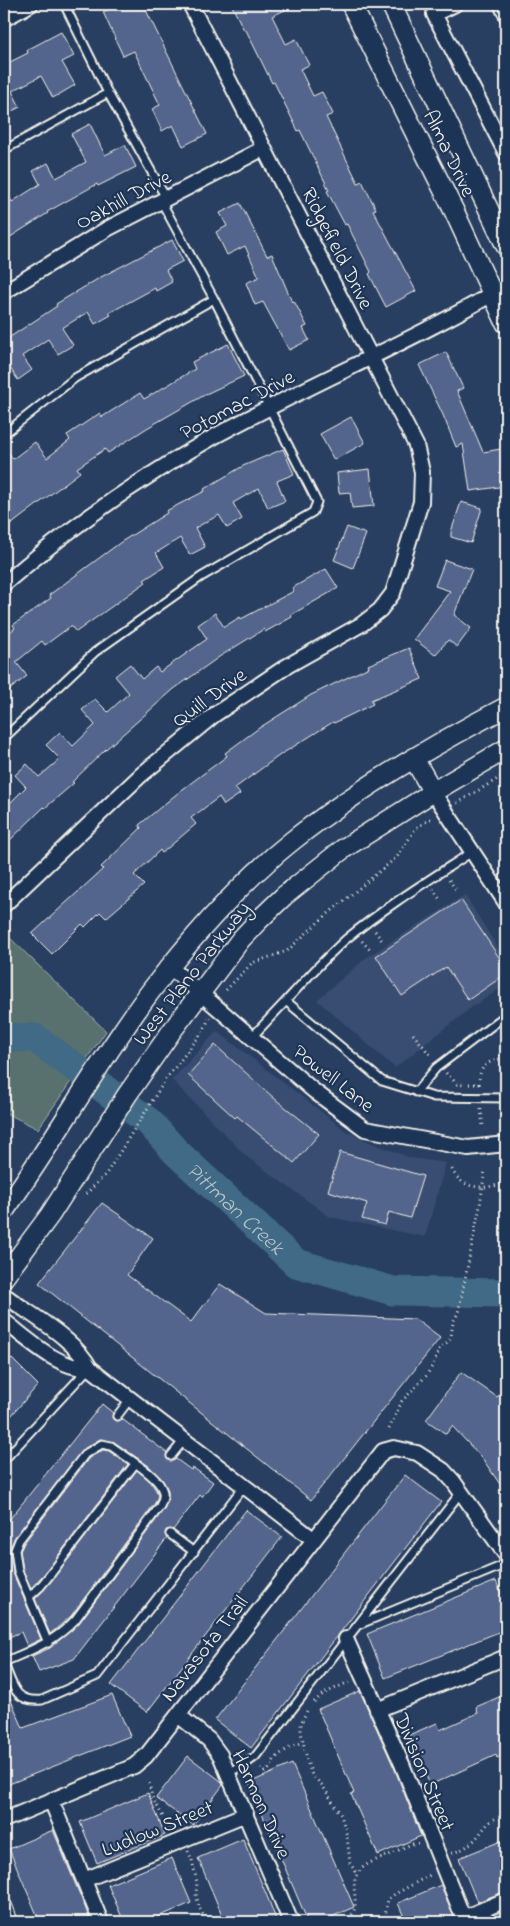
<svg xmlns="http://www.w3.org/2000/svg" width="510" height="1926" viewBox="0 0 510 1926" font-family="'Indie Flower',sans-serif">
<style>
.built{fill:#394d71}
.green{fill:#58716e;stroke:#a6b1ab}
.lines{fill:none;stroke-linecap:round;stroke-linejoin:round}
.river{stroke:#3f6a86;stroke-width:29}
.building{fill:#53658c;stroke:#f4f1e8}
.service-casing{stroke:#f4f1e8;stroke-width:11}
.minor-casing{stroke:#f4f1e8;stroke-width:18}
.secondary-casing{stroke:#f4f1e8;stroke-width:22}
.path{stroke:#f4f1e8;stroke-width:3;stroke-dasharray:1 4;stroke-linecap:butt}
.service{stroke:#1d3557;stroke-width:7}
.minor{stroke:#1d3557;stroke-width:14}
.secondary{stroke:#1d3557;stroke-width:19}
.labels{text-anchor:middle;stroke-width:4.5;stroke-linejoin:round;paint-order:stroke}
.street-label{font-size:21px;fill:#f4f1e8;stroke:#1d3557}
.water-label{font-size:22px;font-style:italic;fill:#b5c2c6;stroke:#1d3557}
</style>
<rect width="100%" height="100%" fill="#283f62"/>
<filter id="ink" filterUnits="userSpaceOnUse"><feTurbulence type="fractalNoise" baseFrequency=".02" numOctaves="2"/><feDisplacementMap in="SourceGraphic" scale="10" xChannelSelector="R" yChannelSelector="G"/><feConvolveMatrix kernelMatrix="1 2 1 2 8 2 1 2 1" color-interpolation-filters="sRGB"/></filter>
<g filter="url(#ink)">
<path class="built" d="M465 895 506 961V985L472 1007 395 1068 317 1000 367 957Z
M217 1031 346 1131 369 1142 411 1158 446 1163 425 1237 330 1217 247 1157 172 1080Z"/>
<path class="green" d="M4 932 106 1031 38 1129 4 1112Z"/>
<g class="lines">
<path class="river" id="s1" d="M4 1037 35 1038 149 1122 176 1152 296 1263 393 1291 506 1293"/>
</g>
<path class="building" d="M120 4H143L207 134 183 146 173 125 162 131 152 109 160 105 134 51 123 56 103 12Z
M231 4H298L272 16 286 44 296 39 309 65 300 69 313 96 322 92 333 114 326 117 358 183 362 181 376 209 373 210 416 291 386 307 369 274 371 272 347 224 345 225 327 191 329 190 300 130 298 131 274 82 272 83 246 30H244Z
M61 32 74 56 62 62 75 85 53 98 41 76 12 91 20 107 4 115V65L28 53 27 50Z
M90 124 105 155 125 145 136 167 98 186 97 184 47 212 48 213 4 241V188L12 202 40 184 33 171 48 163 56 178 86 162 71 134Z
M240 203 267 256 272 254 292 302 294 301 307 326 303 328 309 340 289 350 263 302 255 305 246 283 259 277 245 246 227 255 216 232 227 226 220 213Z
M172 240 183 261 166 270 172 282 156 291 155 288 109 313 111 315 95 324 88 312 62 328 73 345 58 354 48 339 22 356 32 370 18 380 4 359V341L57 306 56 304 101 277Z
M228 344 244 376 208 393 147 428 108 453 105 449 77 468 80 472 4 530V446L13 459 35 442 47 458 70 440 67 435 100 413 102 417 140 393 144 399 195 369 192 362Z
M446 352 463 388 457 391 483 452 501 449 506 486 470 491 463 444 456 447 443 415 419 365Z
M351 417 365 443 334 460 320 434Z
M283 449 294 474 277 481 285 501 268 508 259 488 233 503 242 519 227 528 219 515 195 528 205 547 190 555 180 538 156 553 164 567 144 580 146 582 76 632 71 626 45 645 42 641 16 662 27 676 4 694V637L15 628 13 625 51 598 49 595 121 542 167 513 166 511 205 491 204 489 243 466Z
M370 469 374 506 352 508 350 492 339 493 337 473Z
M461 502 482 508 471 543 451 537V532Z
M347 527 366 534 353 568 334 560Z
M445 560 472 569 454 615 471 628 457 647 448 640 435 655 414 639 450 591 435 586Z
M326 569 338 588 291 615 292 617 265 632 264 629 219 657 174 689 106 749 72 782 74 783 45 808 44 807 4 846V809L26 787 15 775 27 764 39 777 60 759 46 745 60 732 73 746 95 725 82 710 95 699 108 712 129 693 115 676 130 664 142 679 156 667 160 672 207 639 198 625 215 613 224 627 240 617 241 619 294 591 292 588Z
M409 648 422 679 371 700 373 704 334 723 333 722 280 755 235 788 240 794 224 805 219 797 191 818 196 824 162 853 160 850 134 875 144 885 106 918 100 912 85 927 82 924 52 954 32 934 103 869 101 867 141 828 139 825 179 792 227 756 225 753 259 728 311 695 369 667 368 665Z
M461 900 506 968V974L468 1000 446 967 402 996 376 956Z
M215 1045 275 1099 319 1134 294 1163 237 1116 235 1118 188 1075Z
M340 1152 423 1176 410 1218 389 1212 385 1225 362 1219 367 1203 328 1191Z
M102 1203 153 1238 127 1275 191 1322 220 1284 266 1313 415 1319 440 1338 311 1500 39 1283Z
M4 1351 38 1385 4 1424Z
M461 1372 497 1397 506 1388V1493L482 1458 452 1426 446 1434 426 1420Z
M102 1404 113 1413 112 1418 114 1420 119 1421 122 1419 167 1453 166 1457 168 1460 172 1461 176 1459 191 1470 192 1467 213 1482 202 1497 200 1495 173 1530H166L165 1534 167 1538 74 1659 39 1672 32 1656 50 1648 79 1623 164 1509 168 1500V1490L161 1478 149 1466 114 1442 100 1439 82 1450 15 1537 10 1548 13 1573 41 1639 27 1646 21 1632 4 1639V1526Z
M103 1450 109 1451 128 1464 45 1573 31 1588 23 1570 20 1551 24 1543 89 1458Z
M137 1470 149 1480 156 1490 158 1496 155 1503 71 1616 50 1634 35 1599 53 1579Z
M405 1475 441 1502 251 1748 215 1720Z
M246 1510 282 1537 147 1712 111 1685Z
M496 1581 506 1606V1629L385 1678 367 1634Z
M4 1684 23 1728 112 1695 130 1736 4 1786Z
M360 1691 394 1767 421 1836 378 1855 351 1794 354 1793 318 1709Z
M506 1694V1754L497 1758 496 1755 430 1785 409 1735 437 1723 440 1730 478 1713 476 1707Z
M188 1756 221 1781 223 1785 193 1825 156 1798Z
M292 1764 354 1907 320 1922H308L249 1783Z
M148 1793 165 1835 97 1863 80 1822Z
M53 1830 85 1907 91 1922H40L9 1849Z
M243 1839 269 1901 277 1922H225L198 1858Z
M506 1839V1891L477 1902 459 1858Z
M172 1858 191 1903 146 1922H124L108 1885Z
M441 1885 456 1922H406L398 1903Z
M506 1909V1922H487L485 1918Z"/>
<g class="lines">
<defs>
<path id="service" d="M64 4 108 93 166 198
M497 4 506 22
M4 150 108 93
M4 434 75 378 214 299 161 201
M4 738 95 652 201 577 313 512 317 502 214 299
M472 852C429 880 385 907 345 940 324 959 305 980 286 1001L382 1081 434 1097 506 1098
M252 1037 286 1001
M416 1092 436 1068 506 1015
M117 1416 130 1399
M171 1456 184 1440
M4 1460 89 1368
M170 1534 194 1552
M29 1597 40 1587 49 1576 135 1464
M358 1625 506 1564
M4 1662C32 1650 54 1642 75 1620L160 1506C163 1499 165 1494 161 1487 155 1474 123 1455 111 1446L102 1444 85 1454 19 1540 15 1550 18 1571 48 1643
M4 1664C13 1685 14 1703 42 1700L97 1676 244 1486
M229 1772 244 1765 255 1757 461 1492"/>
<path id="minor" d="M455 4 434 14 506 153
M4 19 31 4
M4 292 107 229 264 148
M4 584C69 528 142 477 217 435 312 383 413 341 506 286
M433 792 506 903
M4 905 141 775 214 715 287 666 362 624 380 610 393 593 421 502 422 472 416 445 190 4
M170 967 314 1091 365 1129 468 1148 506 1144
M4 1297H7C35 1318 74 1338 90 1368L313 1539
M4 1321C27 1338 60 1371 90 1368
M346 1639 402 1764 465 1922
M377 1710 506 1657
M178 1715 209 1740 220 1755 291 1922
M51 1800 101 1922
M4 1820 127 1769 134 1766 146 1756 383 1451 394 1448 417 1453 443 1470 453 1481 506 1555
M84 1880 246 1814
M4 1906 10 1922
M463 1918 506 1900"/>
<path id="secondary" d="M351 4 455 213 506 323
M391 4 506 246
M414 759 433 792
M4 1211C55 1140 98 1062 150 992 192 937 238 884 292 841 357 789 433 745 506 707
M4 1277 50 1215 127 1095 171 1032 241 939 259 920 284 896 343 849 433 792 506 749"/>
</defs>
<use href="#service" class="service-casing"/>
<use href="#minor" class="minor-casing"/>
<use href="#secondary" class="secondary-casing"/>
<path class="path" d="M457 803 506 774
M449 880 457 891
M433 889 441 901
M375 931 383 942
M362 941 371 951
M226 990 252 963 287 951 323 918 397 857 416 828 433 817
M413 1034 432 1057
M446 1073 457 1084 463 1085
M469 1084H479L480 1087
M479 1084C479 1064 489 1061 506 1058
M481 1109 483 1127
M452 1169C461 1190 484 1189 502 1184
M86 1194 106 1174 166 1079 204 1030 209 1018
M389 1429 402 1401 426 1376 433 1365 440 1347 446 1343 451 1337 453 1322 458 1313 480 1206 485 1169
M314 1702 323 1694 349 1682
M307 1711 301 1723V1732L308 1764 312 1775 322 1785 341 1815 347 1836 350 1863 357 1874
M261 1768 265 1772C271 1769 271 1764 275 1759 282 1751 293 1746 302 1742
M149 1783 152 1797 171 1831
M188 1851 192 1860 197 1882 196 1894 199 1907 207 1922
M452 1853C458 1851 464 1849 470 1844 484 1833 486 1817 506 1816
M345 1922C366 1906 346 1888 359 1872 365 1863 379 1859 389 1855 398 1851 410 1843 418 1843
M384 1922 388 1899 395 1894 432 1874"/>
<use href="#service" class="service"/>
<use href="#minor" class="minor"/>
<use href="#secondary" class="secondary"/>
</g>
</g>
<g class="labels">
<g class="street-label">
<text transform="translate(450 153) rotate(64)" y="7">Alma Drive</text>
<text transform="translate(123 199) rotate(-28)" y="7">Oakhill Drive</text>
<text transform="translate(338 248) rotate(63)" y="7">Ridgefield Drive</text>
<text transform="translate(237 404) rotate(-28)" y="7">Potomac Drive</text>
<text transform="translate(209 697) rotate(-36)" y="7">Quill Drive</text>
<text transform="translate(191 973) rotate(-52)" y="7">West Plano Parkway</text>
<text transform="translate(334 1078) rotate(38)" y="7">Powell Lane</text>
<text transform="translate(204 1648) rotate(-52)" y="7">Navasota Trail</text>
<text transform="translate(425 1772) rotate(67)" y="7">Division Street</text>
<text transform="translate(262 1804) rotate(66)" y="7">Harmon Drive</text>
<text transform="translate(157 1828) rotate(-22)" y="7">Ludlow Street</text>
</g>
<g class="water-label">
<text dy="8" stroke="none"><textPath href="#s1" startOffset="295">Pittman Creek</textPath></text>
</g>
</g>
<rect width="510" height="1926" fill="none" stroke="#1d3557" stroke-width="20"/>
<rect x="10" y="10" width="490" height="1906" fill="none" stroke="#f4f1e8" stroke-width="2" filter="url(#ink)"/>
</svg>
